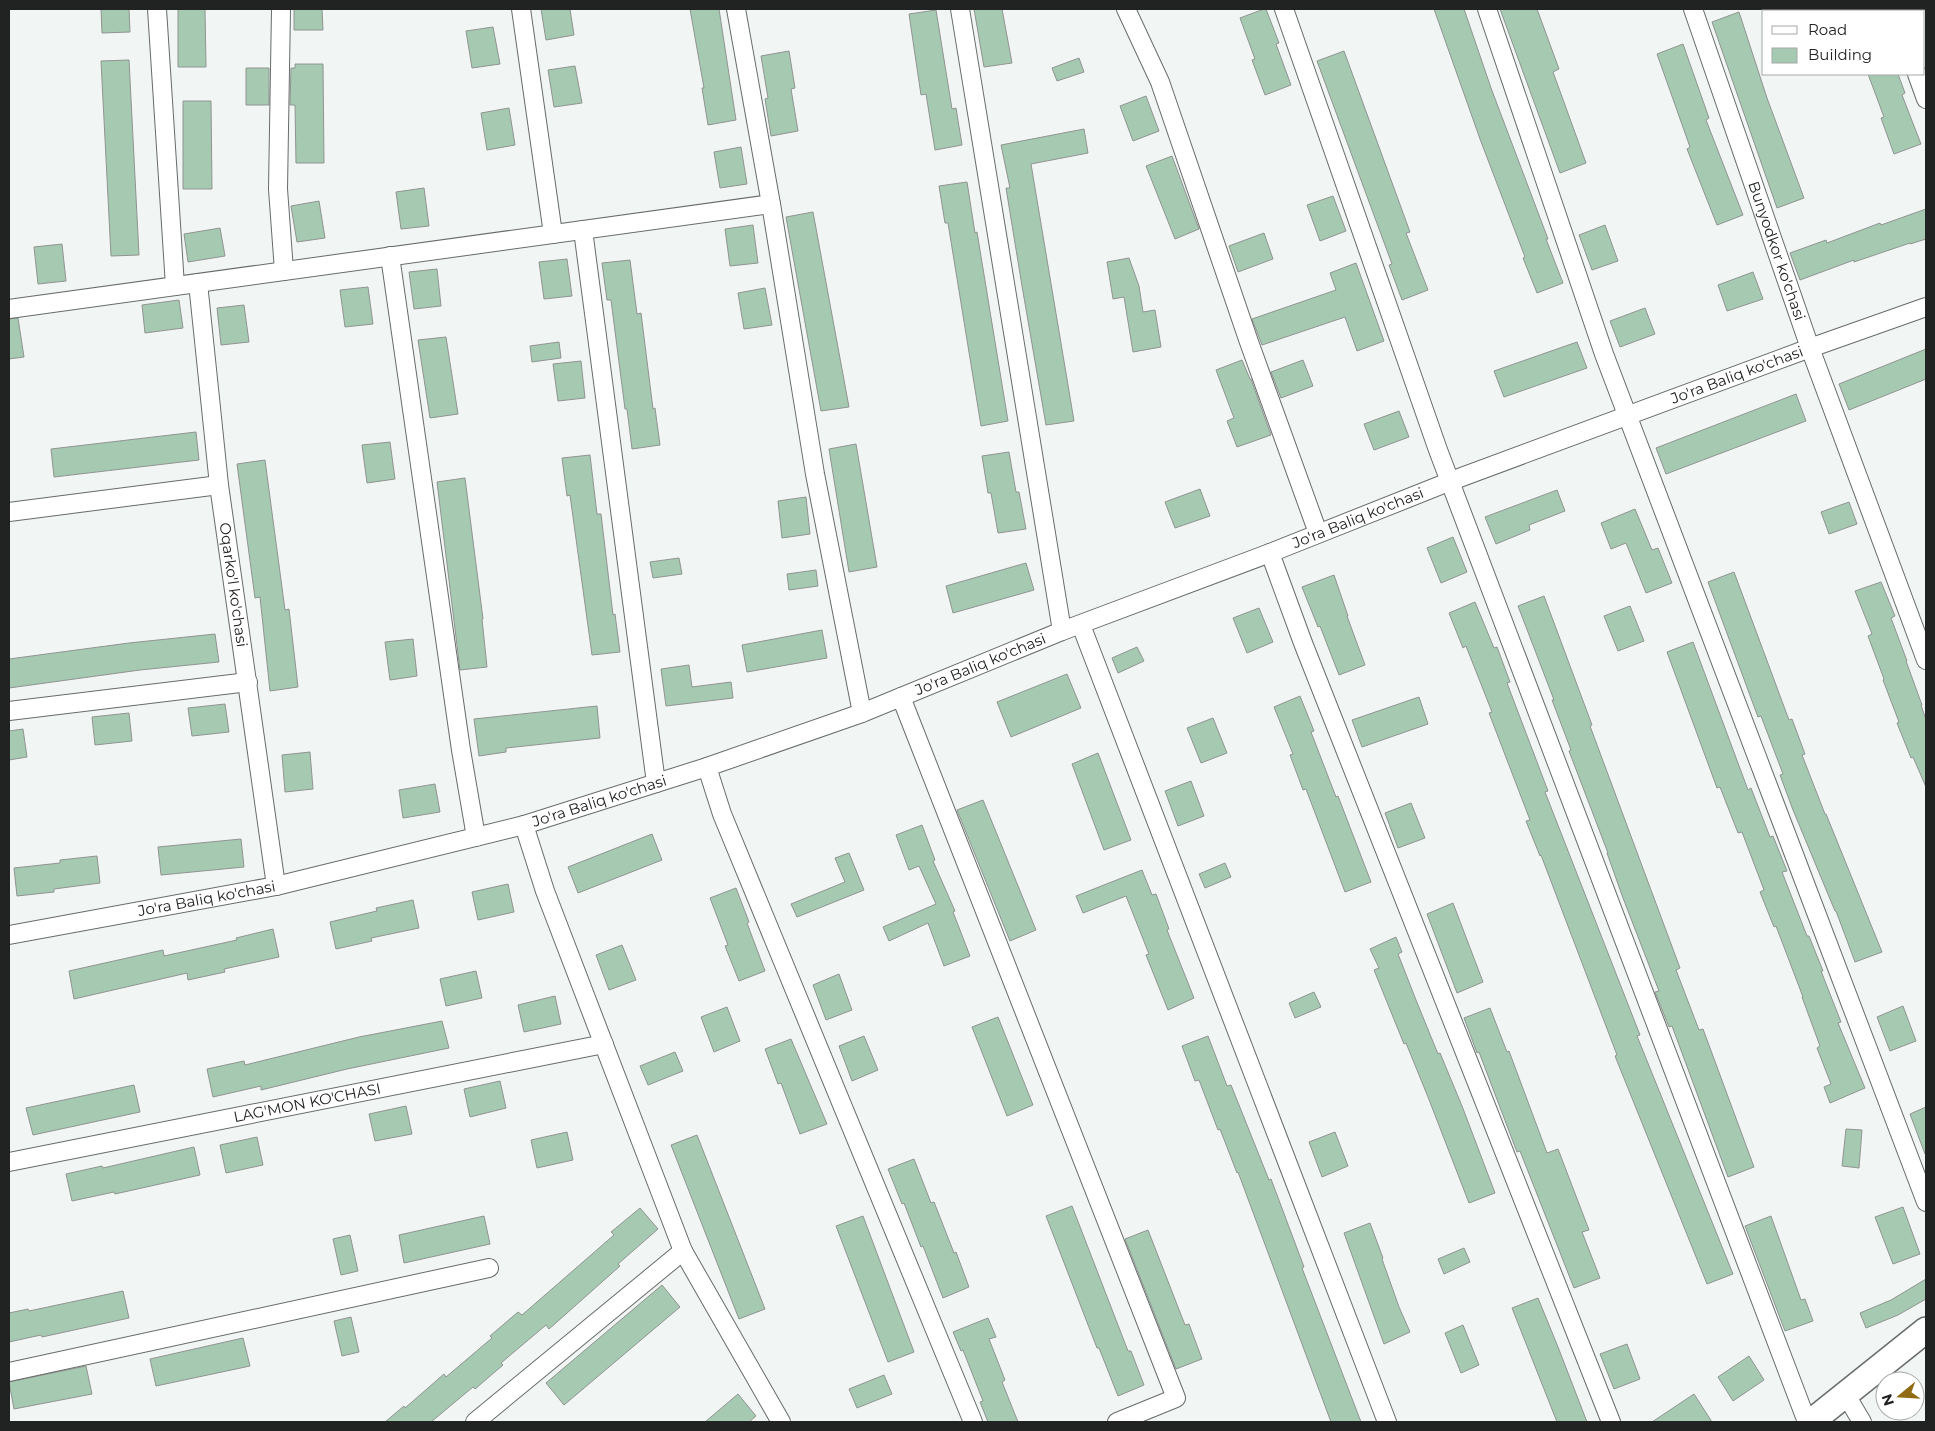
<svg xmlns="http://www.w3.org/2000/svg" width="1935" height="1431" viewBox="0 0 1935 1431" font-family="Montserrat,sans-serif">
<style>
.building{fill:#a6c9b1;stroke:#909492}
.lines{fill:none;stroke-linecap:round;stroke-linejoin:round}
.street-casing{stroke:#676c6a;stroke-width:20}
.secondary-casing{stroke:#676c6a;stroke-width:28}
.street{stroke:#fff;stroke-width:18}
.secondary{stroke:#fff;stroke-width:25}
.labels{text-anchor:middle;stroke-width:5;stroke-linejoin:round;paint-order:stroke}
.street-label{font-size:15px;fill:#212323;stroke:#fff}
</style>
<rect width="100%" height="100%" fill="#f1f6f4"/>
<path class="building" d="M101 9H129L130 32 102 33Z
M178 9H205L206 67H178Z
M294 9H322L323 30H294Z
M541 9H570L574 35 546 40Z
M690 9H719L736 120 708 125 702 88H704Z
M974 9H1002L1012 63 984 67Z
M1264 9H1266L1279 43 1276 44 1291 85 1265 95 1252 60 1255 59 1240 18Z
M1434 9H1464L1491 88 1548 239H1546L1563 283 1537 293 1523 258 1525 257 1480 139Z
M1500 9H1537L1559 69 1553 72 1586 163 1560 173Z
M936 10 952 109 956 108 962 145 935 150 926 94 921 95 909 14Z
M1739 12 1767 98 1804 198 1777 208 1712 22Z
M493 27 500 64 472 68 466 31Z
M1683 44 1709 118 1706 120 1743 215 1717 225 1687 149 1690 147 1657 54Z
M789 51 795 88 791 89 798 131 771 136 765 99 768 98 761 56Z
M1344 51 1410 232 1406 233 1428 290 1402 300 1389 265 1392 264 1317 61Z
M1079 58 1084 72 1057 81 1052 68Z
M129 60 139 255 111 256 101 61Z
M295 64H323L324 163H296L295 105H290L291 68H295Z
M575 66 582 103 554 107 548 70Z
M246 68H269V105H246Z
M1868 74H1898L1905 93 1902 95 1921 144 1894 154 1881 118 1884 117Z
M1146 96 1159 131 1133 141 1120 106Z
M183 101H211L212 189H183Z
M509 108 515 145 487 150 481 113Z
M1084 129 1088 153 1031 164 1074 421 1046 425 1022 286 1006 188H1010L1001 145Z
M741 147 747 184 720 188 714 152Z
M1172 156 1199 229 1175 239 1146 166Z
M967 182 975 233 977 232 1008 421 981 426 948 223H945L939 186Z
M424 188 429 226 401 229 396 192Z
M1333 196 1346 231 1320 241 1307 205Z
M319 201 325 238 297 242 291 206Z
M1926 209V239L1910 244V243L1854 262V260L1800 280 1790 253 1826 240 1827 243 1880 223 1881 225Z
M813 212 849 407 821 411 786 217Z
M753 225 758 263 730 266 725 229Z
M1605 225 1618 261 1592 270 1579 235Z
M220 228 225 256 188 262 184 234Z
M1264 233 1273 259 1238 272 1229 246Z
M62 244 66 281 38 284 34 247Z
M1129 258 1139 286 1143 312 1155 310 1161 347 1133 352 1124 297 1113 299 1107 262Z
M567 259 572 296 544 299 539 262Z
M630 260 637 314 641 313 653 409 655 408 660 445 632 449 627 409H625L611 300H607L602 263Z
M1356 263 1384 341 1357 351 1345 317 1262 345 1252 319 1336 290 1330 273Z
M437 269 441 306 414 309 409 272Z
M1753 272 1763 299 1727 311 1718 285Z
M368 287 373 324 345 327 340 290Z
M765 288 772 325 744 329 738 293Z
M179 300 183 328 145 333 142 305Z
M244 305 249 342 221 345 217 308Z
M1645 308 1655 334 1620 347 1610 321Z
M18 318 24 357 9 359V319Z
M446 337 458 414 430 418 418 340Z
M559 342 561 358 532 362 530 346Z
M1577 342 1587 368 1504 397 1494 371Z
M1926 349V379L1849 410 1839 384Z
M1242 360 1250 379H1251L1271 435 1237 447 1227 421 1234 418 1216 370Z
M1303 360 1313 386 1281 398 1271 372Z
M581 361 585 398 558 401 553 364Z
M1796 394 1806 421 1666 474 1656 448Z
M1399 411 1409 437 1374 450 1364 424Z
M196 432 199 460 54 477 51 449Z
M390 442 395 479 367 483 362 445Z
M856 444 877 567 849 572 829 449Z
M1009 452 1016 492H1019L1026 529 998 533 991 493H988L982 456Z
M590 455 597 514H601L613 615 615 614 620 652 592 655 570 495 567 496 562 458Z
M265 460 285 610 289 609 298 687 270 691 260 597 255 598 237 464Z
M465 478 483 619H482L487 667 460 670 437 482Z
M1200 489 1210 516 1175 528 1165 502Z
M1557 490 1565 511 1529 525 1530 530 1496 544 1485 517Z
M806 497 810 534 782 538 778 501Z
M1849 502 1857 524 1829 534 1821 512Z
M1635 509 1652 550 1658 548 1672 583 1646 593 1626 543 1611 549 1601 523Z
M1453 537 1467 572 1441 583 1427 548Z
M679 558 682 574 653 578 650 562Z
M1026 563 1034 590 953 613 946 586Z
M816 570 818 586 789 590 787 574Z
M1734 572 1789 720 1792 719 1805 754 1802 755 1825 814H1826L1882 952 1855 962 1836 911H1835L1793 810 1780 775 1783 774 1761 716 1758 717 1708 582Z
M1334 575 1348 616H1347L1365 665 1339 675 1320 626 1318 627 1302 587Z
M1881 582 1895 616 1891 618 1907 661H1906L1922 705H1921L1926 720V787L1913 757 1911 758 1897 723 1899 722 1883 680 1884 679 1868 636 1872 634 1855 591Z
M1544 596 1592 725 1590 726 1680 968 1676 970 1699 1030 1703 1029 1754 1167 1728 1177 1672 1026 1669 1027 1655 992 1659 991 1623 898 1607 853H1608L1569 751 1571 750 1552 700H1554L1518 606Z
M1475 602 1494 648 1497 647 1510 682 1507 683 1548 791 1545 792 1640 1035 1637 1036 1733 1274 1707 1284 1615 1056 1617 1055 1541 855 1540 856 1526 821 1530 820 1489 713 1492 712 1466 646 1463 648 1449 613Z
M1630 606 1644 641 1618 651 1604 616Z
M1259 608 1273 642 1247 653 1233 618Z
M822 630 827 658 747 672 742 645Z
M215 634 219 662 140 670 9 688V659L129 643Z
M413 639 417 676 390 680 385 642Z
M1693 642 1748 790 1751 788 1770 837 1773 836 1787 871 1782 872 1807 936H1809L1823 971H1821L1841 1022 1838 1023 1865 1088 1830 1103 1824 1087 1831 1084 1817 1048 1820 1046 1802 997H1803L1776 926 1774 927 1760 892 1764 890 1742 832 1738 833 1720 787 1717 788 1667 652Z
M1137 647 1144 661 1118 673 1112 658Z
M689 665 692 687 731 682 733 698 666 706 661 669Z
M1067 674 1081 708 1011 737 997 702Z
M1300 696 1314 731 1311 732 1336 797 1338 796 1371 882 1345 892 1306 789 1303 790 1290 755 1293 754 1274 707Z
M1419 697 1428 724 1362 747 1352 720Z
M225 704 229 732 192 736 188 708Z
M597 706 600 738 506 748V752L479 756 474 719Z
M129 713 132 741 95 745 92 717Z
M1213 718 1227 753 1201 763 1187 728Z
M23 729 27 757 9 760V731Z
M310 752 313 789 285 792 282 755Z
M1098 753 1131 840 1104 850 1072 764Z
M1191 781 1204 816 1178 826 1165 791Z
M435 784 440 812 403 818 399 790Z
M983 800 1036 930 1010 941 957 810Z
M1411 803 1425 838 1398 848 1385 813Z
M922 825 935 860 933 861 955 911 953 912 970 956 944 966 928 923 889 941 883 927 936 904 919 866 909 870 896 835Z
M652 834 662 860 578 893 568 867Z
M241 839 244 867 161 875 158 847Z
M849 853 864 890 797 917 791 904 845 882 835 858Z
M97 856 100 883 54 889V892L17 896 14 868 60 863V860Z
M1225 863 1231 877 1205 888 1199 874Z
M1142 870 1152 895 1156 894 1169 929 1167 930 1194 998 1168 1010 1146 955 1149 954 1126 896 1083 913 1076 896Z
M508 884 514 912 478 920 472 892Z
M736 888 749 922 747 923 765 971 739 981 725 946 728 945 710 898Z
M413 900 419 928 371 938 372 941 336 949 330 922 377 911 376 908Z
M1453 903 1483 982 1457 993 1427 914Z
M273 929 279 957 224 969 225 972 188 980 187 973 74 999 69 971 163 950 164 956 237 940 236 938Z
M1396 937 1402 952 1398 954 1416 1000 1438 1054 1440 1053 1462 1106 1495 1193 1469 1203 1428 1097 1406 1043 1404 1044 1374 970 1379 968 1370 949Z
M622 945 636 980 609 990 596 955Z
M476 971 482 998 446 1006 440 979Z
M839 974 852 1010 826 1020 813 985Z
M1314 992 1321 1007 1295 1018 1289 1003Z
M555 996 561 1024 524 1032 518 1005Z
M1903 1006 1916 1041 1890 1051 1877 1017Z
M727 1007 740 1041 714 1052 701 1017Z
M1490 1008 1507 1052 1509 1051 1547 1153 1558 1149 1589 1230 1582 1232 1600 1278 1574 1288 1520 1151 1517 1152 1479 1052 1477 1053 1464 1018Z
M998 1017 1033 1105 1007 1116 972 1027Z
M442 1021 449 1048 347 1069 261 1090V1086L213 1097 207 1069 244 1061 245 1065 359 1037Z
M864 1036 878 1070 852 1081 839 1046Z
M1208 1036 1227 1086 1231 1085 1269 1180 1271 1179 1304 1267 1302 1268 1361 1422H1331L1238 1172 1237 1173 1220 1129 1218 1130 1199 1080 1195 1081 1182 1046Z
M791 1039 827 1124 800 1134 781 1083 778 1084 765 1049Z
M675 1052 683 1071 648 1085 640 1066Z
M500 1081 506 1108 470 1117 464 1089Z
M134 1085 140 1112 33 1135 26 1108Z
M406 1106 412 1134 375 1141 369 1114Z
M1926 1107V1154H1925L1910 1114Z
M1846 1129 1862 1130 1859 1168 1842 1166Z
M567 1132 573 1160 537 1168 531 1140Z
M1335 1132 1348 1166 1322 1177 1309 1142Z
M697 1135 765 1309 739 1319 671 1145Z
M257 1137 263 1165 226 1173 220 1145Z
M194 1147 200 1175 115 1194 114 1192 72 1201 66 1174 102 1166 103 1168Z
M914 1159 931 1203 934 1202 954 1253 956 1252 969 1287 943 1298 923 1246 921 1247 904 1203 902 1204 888 1169Z
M1072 1206 1128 1351H1131L1144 1385 1118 1396 1099 1348H1097L1046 1216Z
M1903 1207 1920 1254 1893 1264 1875 1217Z
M640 1208 658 1229 618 1264 620 1266 549 1329 546 1325 501 1363 503 1365 475 1389 473 1387 431 1422H385L404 1406 405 1408 444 1374 446 1377 492 1338 490 1336 518 1312 522 1315 614 1235 611 1232Z
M484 1216 490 1244 404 1263 399 1235Z
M863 1216 914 1352 888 1362 836 1226Z
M1771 1216 1801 1300 1805 1299 1813 1321 1785 1331 1745 1226Z
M1370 1223 1383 1258 1382 1259 1399 1307 1410 1332 1384 1344 1344 1233Z
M1148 1230 1185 1325 1189 1324 1202 1359 1176 1369 1125 1239Z
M350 1235 358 1271 341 1275 333 1239Z
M1464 1248 1470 1262 1444 1274 1438 1259Z
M1926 1279V1299L1898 1315 1866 1328 1860 1313 1891 1300Z
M662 1285 680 1307 564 1405 546 1383Z
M123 1291 129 1318 42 1337 41 1335 9 1342V1313L28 1309 29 1311Z
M1538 1298 1558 1347 1587 1422H1557L1512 1308Z
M351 1317 359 1352 342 1356 334 1321Z
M988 1318 996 1337 989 1339 1005 1380 1002 1382 1018 1422H988L980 1402 983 1401 963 1350 961 1351 953 1332Z
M1463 1325 1479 1365 1461 1373 1445 1333Z
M243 1338 250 1366 156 1386 150 1359Z
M1627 1344 1640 1379 1614 1389 1600 1354Z
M1749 1356 1764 1380 1733 1401 1718 1377Z
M86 1366 92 1394 14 1409 9 1382Z
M884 1375 892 1394 857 1408 849 1389Z
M738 1394 756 1416 749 1422H705Z
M1694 1394 1712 1422H1652Z"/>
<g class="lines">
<defs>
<g id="street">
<path d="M157 9 175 286"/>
<path d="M281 9 278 189 284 271"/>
<path d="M521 9 553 234"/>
<path d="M736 9 771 204 815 474 862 713"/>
<path d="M960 9 1062 631"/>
<path d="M1126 9 1160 82 1249 342 1318 533"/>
<path d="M1284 9 1438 450 1807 1422"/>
<path d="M1487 9 1604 354 1926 1202"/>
<path id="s1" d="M1693 9 1810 348 1926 660"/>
<path d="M1894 9 1895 11"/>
<path d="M1917 74 1926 99"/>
<path d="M583 230 656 783"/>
<path d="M390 256 461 750 476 837"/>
<path id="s2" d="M198 283 219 485 276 886"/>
<path d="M9 309 771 204"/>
<path d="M9 512 219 485"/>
<path d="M1270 553 1303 643 1611 1422"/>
<path d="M1081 625 1387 1422"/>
<path d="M901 697 1176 1398 1117 1422"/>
<path d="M9 711 248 682"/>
<path d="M707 767 722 814 973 1422"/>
<path d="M524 825 545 891 683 1251 781 1422"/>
<path id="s3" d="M9 935 276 886 524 825 707 767 862 713 1062 631 1270 553 1451 481 1810 348 1926 307"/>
<path id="s4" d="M9 1162 604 1044"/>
<path d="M9 1372 489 1268"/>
<path d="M1846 1395 1862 1422"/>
<path d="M475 1422 683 1251"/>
</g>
<path id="secondary" d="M1811 1422 1926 1330"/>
</defs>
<use href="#street" class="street-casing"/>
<use href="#secondary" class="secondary-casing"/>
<use href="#street" class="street"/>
<use href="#secondary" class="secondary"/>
</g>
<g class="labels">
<g class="street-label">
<text dy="5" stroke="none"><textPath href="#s1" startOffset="256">Bunyodkor ko'chasi</textPath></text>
<text dy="5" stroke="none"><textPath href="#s3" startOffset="1821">Jo'ra Baliq ko'chasi</textPath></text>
<text dy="5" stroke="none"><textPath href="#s3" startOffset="1416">Jo'ra Baliq ko'chasi</textPath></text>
<text dy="5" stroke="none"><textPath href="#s2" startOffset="304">Oqarko'l ko'chasi</textPath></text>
<text dy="5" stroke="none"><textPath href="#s3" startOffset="1011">Jo'ra Baliq ko'chasi</textPath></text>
<text dy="5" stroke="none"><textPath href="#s3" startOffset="606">Jo'ra Baliq ko'chasi</textPath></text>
<text dy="5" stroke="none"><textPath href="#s3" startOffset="201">Jo'ra Baliq ko'chasi</textPath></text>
<text dy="5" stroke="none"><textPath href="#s4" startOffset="304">LAG'MON KO'CHASI</textPath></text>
</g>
</g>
<rect width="1935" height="1431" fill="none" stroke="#212323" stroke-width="20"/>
<rect x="1762" y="10" width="162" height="65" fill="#ffffff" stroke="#a6a7a7"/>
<rect x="1772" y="26" width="25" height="8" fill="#ffffff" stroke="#a6a7a7"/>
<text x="1808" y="35" font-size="15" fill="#212323">Road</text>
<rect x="1772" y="48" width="25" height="15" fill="#a6c9b1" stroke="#a6a7a7"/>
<text x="1808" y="60" font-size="15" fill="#212323">Building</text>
<g transform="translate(1900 1396) rotate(252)"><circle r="24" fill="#ffffff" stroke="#a6a7a7"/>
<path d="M0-4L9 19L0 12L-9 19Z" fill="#906b11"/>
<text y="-8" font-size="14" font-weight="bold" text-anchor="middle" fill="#212323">N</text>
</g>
</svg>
